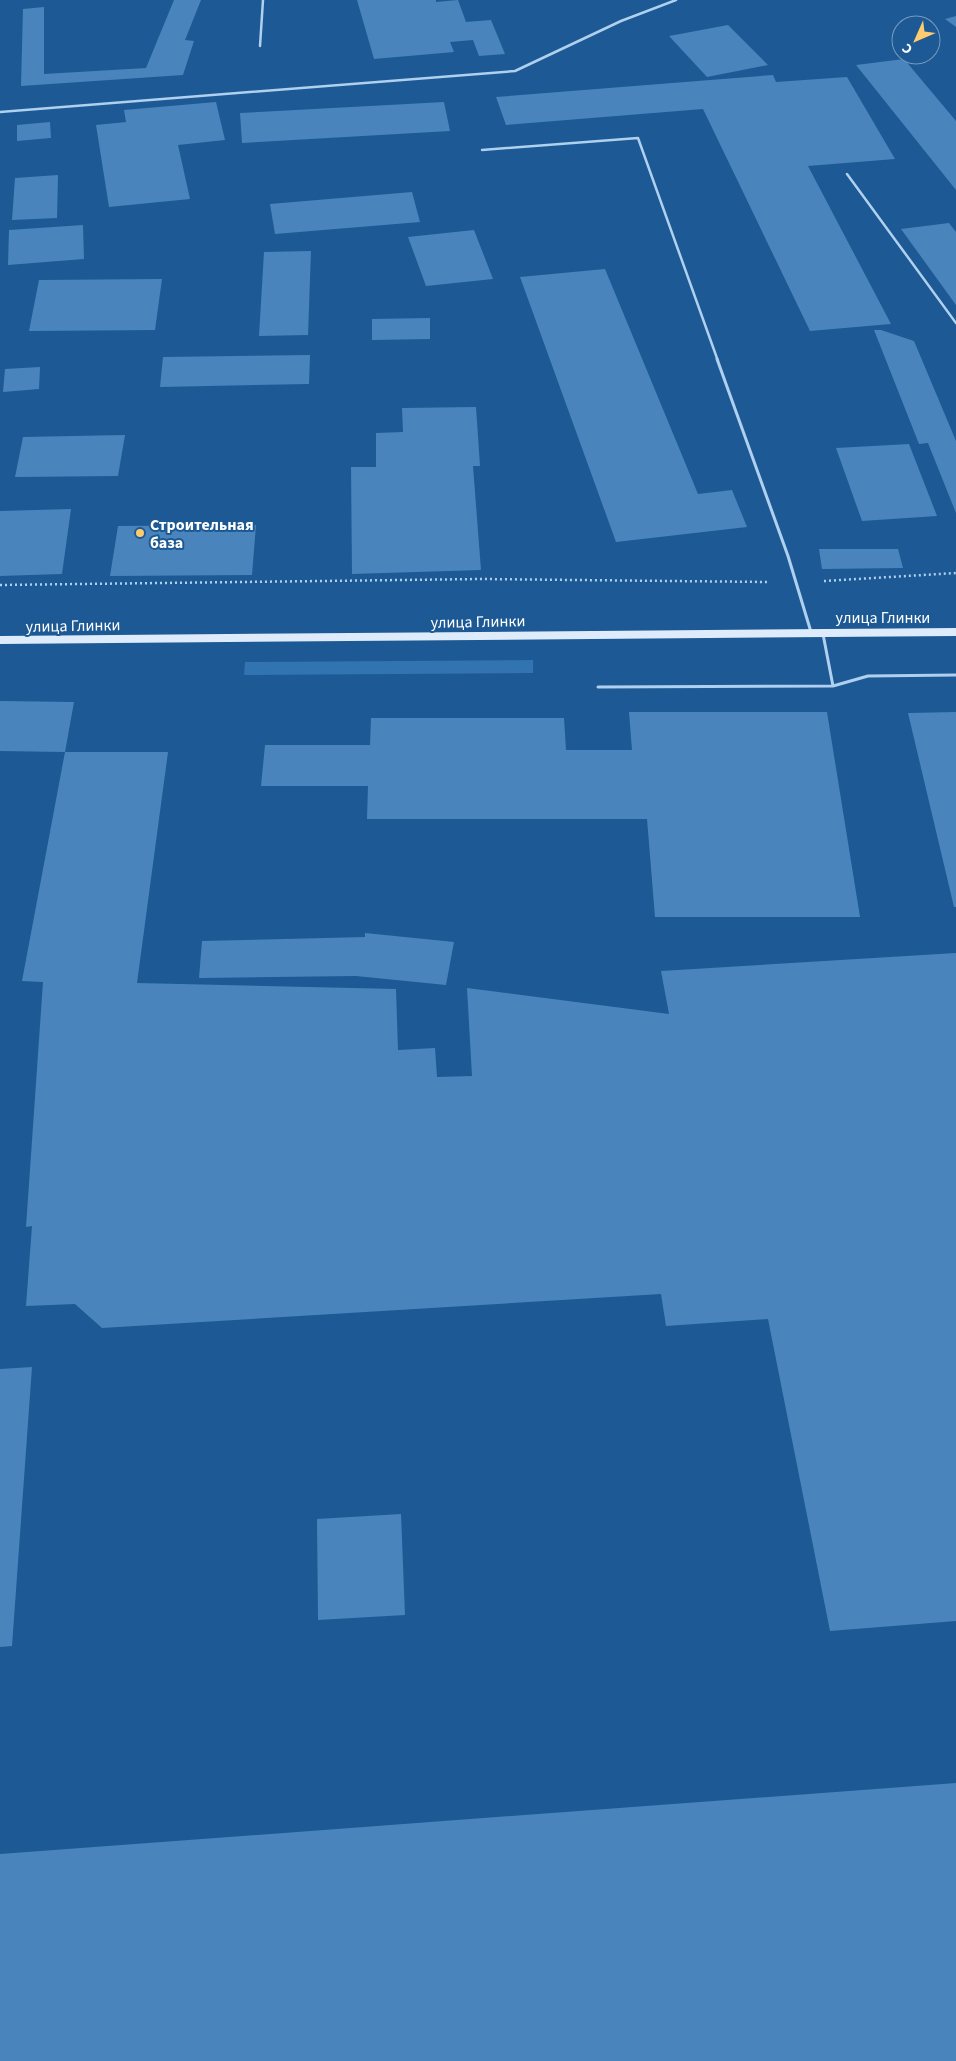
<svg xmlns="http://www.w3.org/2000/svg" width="956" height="2061" viewBox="0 0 956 2061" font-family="'Source Sans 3',sans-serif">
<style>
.green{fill:#3273b1}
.building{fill:#4a84bc}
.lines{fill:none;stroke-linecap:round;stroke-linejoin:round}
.path{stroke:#afd0ef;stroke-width:2.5;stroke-dasharray:2 3;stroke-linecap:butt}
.service-far1{stroke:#afd0ef;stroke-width:2.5}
.service{stroke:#afd0ef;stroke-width:3}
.secondary{stroke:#ddebfa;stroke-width:8}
.poi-dot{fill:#fecb6e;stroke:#1d5994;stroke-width:2}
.labels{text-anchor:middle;stroke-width:4;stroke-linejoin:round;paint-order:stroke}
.poi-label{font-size:16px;font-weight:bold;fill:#fff;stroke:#1d5994;text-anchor:start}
.street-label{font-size:16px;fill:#fff;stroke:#1d5994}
</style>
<rect width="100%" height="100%" fill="#1d5994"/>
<path class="green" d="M533 660V673L244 675 245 662Z"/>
<path class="building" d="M174 0H201L185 40 194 41 183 75 21 86 23 9 44 7V74L146 68Z
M357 0H436V2L458 0 466 22 491 20 505 54 479 56 473 40 450 42 454 52 374 59Z
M956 16V27L945 19Z
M728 25 768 65 707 77 669 36Z
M904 59 956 121V190L856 65Z
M773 75 776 82 847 77 895 159 808 166 891 324 810 331 703 109 506 125 496 97Z
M216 102 225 140 178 145 190 199 109 207 96 125 126 122 124 110Z
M444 102 450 131 242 143 240 113Z
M50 122 51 138 17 141V125Z
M58 175 57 218 12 220 15 178Z
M412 192 420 222 275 234 270 204Z
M949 223 956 232V305L901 229Z
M83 225 84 259 8 265 9 230Z
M474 230 493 279 426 286 408 237Z
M311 251 308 335 259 336 264 252Z
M605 269 698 494 732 490 747 527 616 542 520 277Z
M162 279 155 330 29 331 39 280Z
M430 318V339L372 340V319Z
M874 330H881L914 341 956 441V513L928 443 919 444Z
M310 355 309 384 160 387 163 357Z
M40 367 39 389 3 392 5 369Z
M476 407 480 466H473L481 570 352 574 351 467H376V433L403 432 402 408Z
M125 435 118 476 15 477 23 437Z
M909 444 937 516 862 521 836 448Z
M71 509 62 574 0 576V511Z
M256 525 252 575 110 576 118 526Z
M819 549H898L903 568 822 569Z
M0 701 74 702 65 752 0 751Z
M629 712H827L860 917H655L647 819H367L368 786H261L265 745H370L371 718H564L566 750H632Z
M956 712V907H954L908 713Z
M65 752H168L137 983 396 989 398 1050 435 1048 437 1077 472 1076 467 988 669 1014 661 971 956 953V1621L830 1631 768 1319 666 1326 661 1294 102 1328 75 1304 26 1306 32 1226 26 1227 43 982 22 981Z
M365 933 454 942 446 985 356 976 199 978 202 941 365 937Z
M32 1367 12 1646 0 1647V1369Z
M401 1514 405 1615 318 1620 317 1519Z
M956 1783V2061H0V1854Z"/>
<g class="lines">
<path class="path" d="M824 581 956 573
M0 585 480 579 768 582"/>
<path class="service-far1" d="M260 46 263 0
M0 112 515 71 621 21 676 0
M482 150 638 138 718 361
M847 174 956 323"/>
<path class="service" d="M717 359 788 556 811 632
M823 634 833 686
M598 687 833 686 868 676 956 675"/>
<path class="secondary" d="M0 640 956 632"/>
</g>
<circle class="poi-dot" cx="140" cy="533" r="5"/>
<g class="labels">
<g class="poi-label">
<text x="150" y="530">Строительная<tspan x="150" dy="18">база</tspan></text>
</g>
<g class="street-label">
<text x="883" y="623">улица Глинки</text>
<text transform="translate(478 621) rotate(-1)" y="6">улица Глинки</text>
<text transform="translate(73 625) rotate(-1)" y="6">улица Глинки</text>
</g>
</g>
<g transform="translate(916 40) rotate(225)"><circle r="24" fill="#1d5994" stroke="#779bbf"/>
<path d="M0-4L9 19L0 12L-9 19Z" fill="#fecb6e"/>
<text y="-8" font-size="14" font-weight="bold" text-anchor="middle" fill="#ffffff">С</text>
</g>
</svg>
